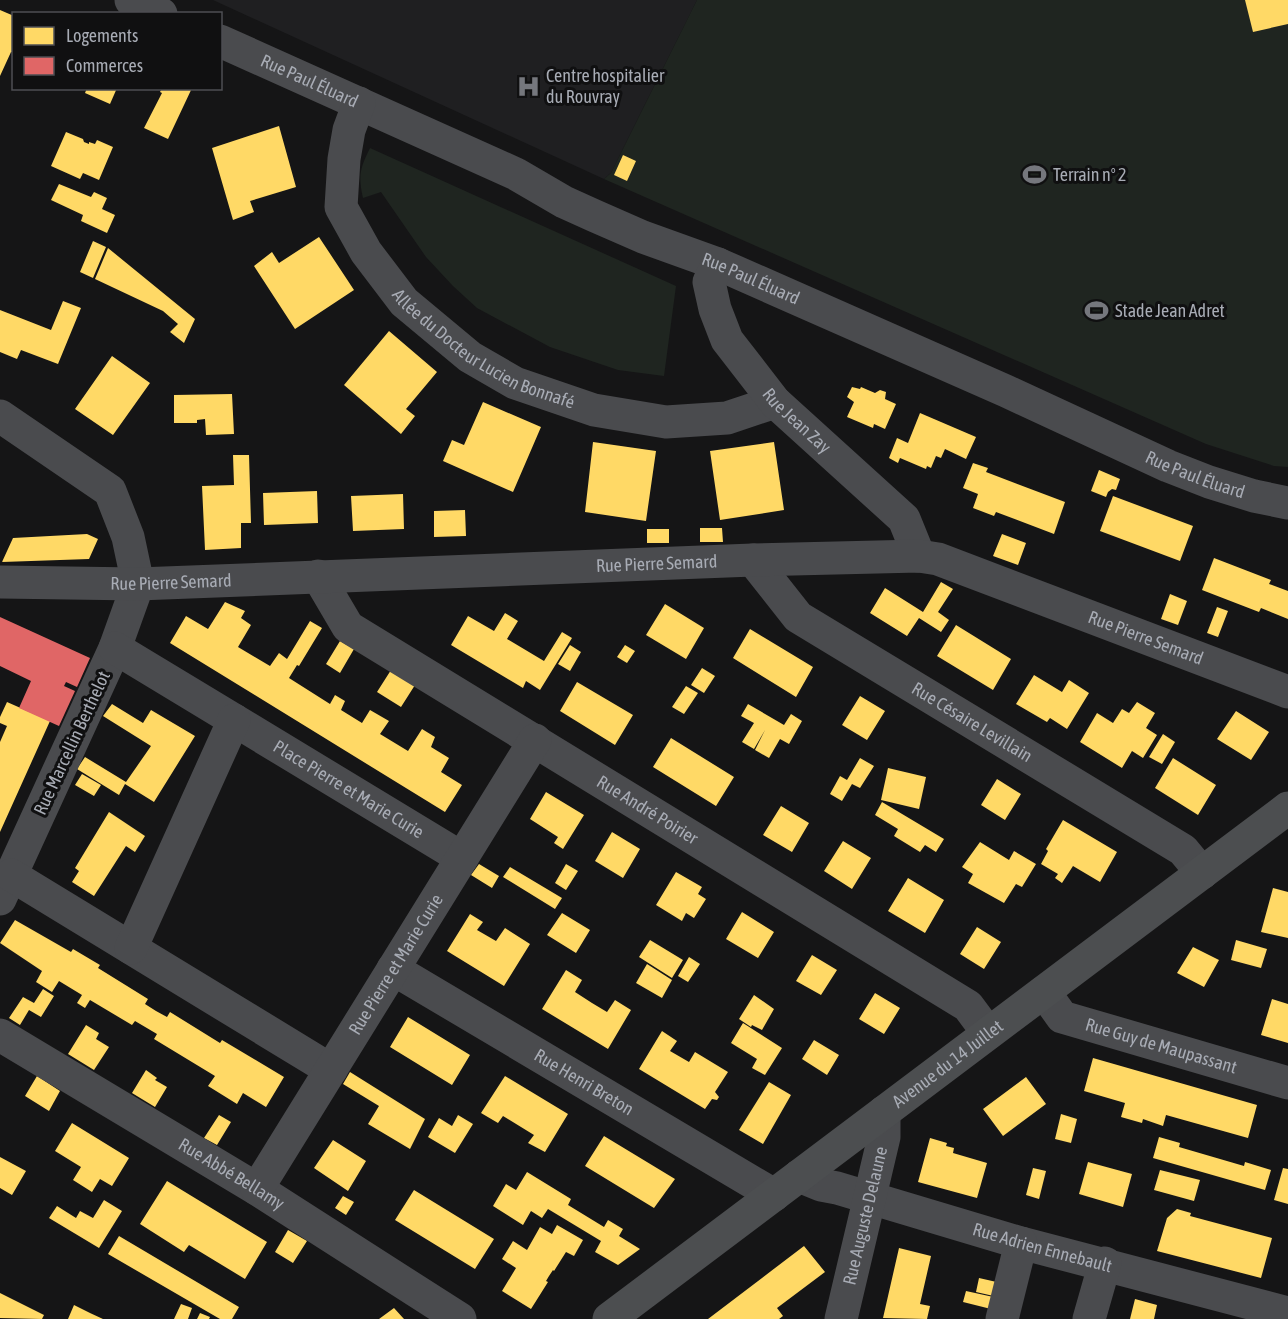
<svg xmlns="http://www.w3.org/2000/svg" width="1288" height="1319" viewBox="0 0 1288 1319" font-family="'Asap Condensed',sans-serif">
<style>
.built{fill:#1f1f21}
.green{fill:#1f2520}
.homes{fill:#ffd966}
.shops{fill:#e06666}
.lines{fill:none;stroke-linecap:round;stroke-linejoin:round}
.minor{stroke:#4a4b4e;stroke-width:33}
.major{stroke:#4c4e50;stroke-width:33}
.labels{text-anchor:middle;stroke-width:6;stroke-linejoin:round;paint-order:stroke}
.poi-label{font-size:18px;fill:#a8acb5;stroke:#101011;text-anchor:start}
.street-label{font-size:18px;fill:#a8acb5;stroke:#101011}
</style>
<rect width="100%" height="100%" fill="#151516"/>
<path class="built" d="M213 0H697L611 173 604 179Z"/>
<path class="green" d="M697 0H1288V467L1274 466 1206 444 604 179 611 173Z
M370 148 676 286 664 376 618 370 550 347 477 308 453 286 426 257 381 192 363 198C358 176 360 168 370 148Z"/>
<path class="homes" d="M1245 0H1288V24L1253 32Z
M0 10 14 16V53L11 52 0 76Z
M87 88H117L110 104 85 93Z
M162 88H192L168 139 144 128 162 93 160 92Z
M279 126 296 187 250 201 254 212 233 220 212 148Z
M66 132 83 139 84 142 89 144V142L95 144 97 140 113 147 99 180 83 173 80 179 51 166Z
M623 155 636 161 627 181 614 175Z
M59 184 91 197 94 192 107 198 102 209 115 215 107 233 81 221 83 215 51 200Z
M319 237 354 290 295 329 254 266 272 252 279 263Z
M93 241 106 247 93 278 80 272Z
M108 248 195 319 184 343 170 332 178 324 163 311 95 279Z
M63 301 81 308 58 364 21 350 17 359 0 352V310L51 330Z
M389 331 437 372 406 409 415 416 401 434 344 385Z
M112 356 150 383 113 435 75 409Z
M852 387 860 389 861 387 875 393 880 390 886 392 885 399 896 404 885 429 874 424 873 428 847 417 854 402 847 397Z
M232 394 234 434 206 435 205 419 197 420V423H174V395Z
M483 402 541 427 513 492 443 461 452 440 464 445Z
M920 413 976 437 966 459 945 449 941 458 936 456 931 468 927 466 926 469 900 458 898 463 889 458 897 438 908 443Z
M593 442 656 451 646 521 585 512Z
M774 442 784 510 720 520 710 451Z
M233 455H249L251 523H241V548L205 550 202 486 234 485Z
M973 463 988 468 986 472 1065 502 1054 534 996 512 994 516 973 508 978 494 963 488Z
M1099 470 1120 479 1116 490 1112 489 1108 492 1106 497 1091 491Z
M317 491 318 523 264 525 263 493Z
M403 494 404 529 353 531 351 496Z
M1113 496 1193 526 1180 561 1100 531Z
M465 510 466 536 434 537V511Z
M700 528H722L723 542H700Z
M647 529H669V543H647Z
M87 534 98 539 89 559 2 562 13 538Z
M1002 534 1026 543 1018 565 993 556Z
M1214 558 1271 580 1269 584 1288 591V619L1261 608 1259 612 1202 590Z
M941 582 953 589 938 612 949 620 941 632 919 618 907 636 870 613 885 588 923 612Z
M1170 594 1187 601 1178 625 1161 619Z
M225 602 245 611 241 618 251 625 238 647 270 666 279 653 287 659 310 621 322 628 299 666 297 665 289 678 330 704 335 695 345 701 341 710 362 723 370 710 389 721 380 734 408 751 422 729 435 737 431 747 449 758 441 772 462 785 445 812 170 643 186 616 208 629Z
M665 604 704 628 686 659 646 635Z
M1217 607 1228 611 1218 637 1207 633Z
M505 613 518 621 507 639 544 661 562 632 572 638 540 690 526 681 523 688 451 645 468 616 494 631Z
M956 625 1011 659 993 690 937 656Z
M750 629 813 667 796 697 733 658Z
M340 641 354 649 340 673 326 664Z
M570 645 581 652 570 671 558 664Z
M625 645 635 651 627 663 617 657Z
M702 668 715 676 704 693 691 685Z
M391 670 415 685 401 707 377 692Z
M1034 675 1062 692 1069 680 1089 693 1067 729 1050 718 1047 722 1016 704Z
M577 682 633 715 615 745 560 711Z
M686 686 698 693 684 714 672 707Z
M860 696 885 711 867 740 842 725Z
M7 702 50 721 0 832V742L7 726 0 723V717Z
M1137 702 1155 713 1146 728 1157 735 1143 758 1132 751 1122 768 1080 742 1097 713 1113 723 1122 709 1129 713Z
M112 704 143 723 151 710 195 736 154 802 125 784 119 795 77 769 85 757 126 782 151 746 103 716Z
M748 704 784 725 791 714 802 721 789 744 780 739 769 758 755 750 765 730 754 749 742 742 754 723 741 716Z
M1236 711 1269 732 1251 760 1217 739Z
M1163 734 1175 742 1162 764 1149 757Z
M671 738 734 777 716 806 653 767Z
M860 758 874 766 860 788 852 784 842 801 830 794 840 776 847 780Z
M1173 758 1216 785 1198 815 1155 788Z
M888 768 926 777 919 809 881 800Z
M82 774 101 785 94 796 75 785Z
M997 779 1021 794 1005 820 981 805Z
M546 792 584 815 563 849 554 843 558 837 530 819Z
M882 802 944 839 936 852 925 845 920 852 894 836 898 829 875 815Z
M781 806 809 823 792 852 763 835Z
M109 812 145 836 135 852 126 846 94 896 72 882 79 871 75 868Z
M1063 820 1117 852 1100 882 1073 866 1062 883 1055 878 1058 874 1041 864 1048 851 1046 849Z
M612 832 640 849 623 878 595 861Z
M843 841 871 858 852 889 824 871Z
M980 842 1009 860 1014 851 1036 864 1022 887 1016 884 1004 903 968 883 973 874 962 867Z
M479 864 499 876 492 888 471 875Z
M566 864 578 871 566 890 555 883Z
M510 867 562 898 555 909 503 877Z
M676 872 702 887 698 894 706 899 694 918 686 913 682 921 656 905Z
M908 878 944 900 925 933 888 911Z
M1273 888 1288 892V938L1261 932Z
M742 912 774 932 758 958 726 939Z
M562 913 590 930 576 953 547 935Z
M470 914 483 922 477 930 496 941 505 928 530 944 504 986 447 951Z
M15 920 71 952 73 949 100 965 98 968 148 999 145 1004 156 1011 167 1017 170 1012 220 1043 222 1040 284 1077 266 1107 243 1093 237 1104 208 1086 215 1076 154 1039 157 1034 135 1021 132 1025 90 1000 85 1008 77 1003 82 995 59 981 52 992 36 982 42 971 0 943Z
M977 927 1001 942 984 969 960 954Z
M650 940 683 960 672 978 639 957Z
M1236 940 1267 949 1261 968 1231 960Z
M1193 947 1219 960 1204 987 1177 973Z
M812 955 837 970 821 995 796 981Z
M689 957 700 964 688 982 678 976Z
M647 964 672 980 662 998 636 983Z
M566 970 582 980 575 992 592 1003 607 1012 615 1000 631 1010 608 1049 542 1009Z
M43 989 54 996 41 1017 29 1010 20 1025 9 1018 23 997 34 1003Z
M875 993 900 1008 884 1034 859 1019Z
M754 995 774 1009 762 1030 752 1025 751 1027 739 1019Z
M1272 999 1288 1004V1043L1261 1035Z
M408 1017 470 1055 452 1085 390 1047Z
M743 1023 782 1048 765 1075 752 1068 757 1059 731 1043Z
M86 1025 99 1033 96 1039 109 1047 94 1070 68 1054Z
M662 1031 677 1041 670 1051 689 1062 695 1052 728 1072 715 1092 719 1097 717 1100 712 1099 705 1109 639 1069Z
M814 1040 839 1055 827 1075 802 1059Z
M1093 1058 1257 1105 1248 1138 1166 1115 1163 1126 1143 1119 1142 1123 1121 1117 1125 1103 1084 1091Z
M146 1070 157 1078 155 1080 167 1087 155 1107 132 1093Z
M350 1072 425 1119 410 1149 368 1124 379 1106 343 1084Z
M37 1076 60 1091 49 1111 25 1096Z
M505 1076 568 1114 545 1152 528 1143 534 1135 503 1116 498 1123 481 1113Z
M1026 1077 1046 1104 1003 1136 983 1109Z
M769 1082 791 1095 763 1144 739 1130Z
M1061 1114 1077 1119 1071 1143 1055 1139Z
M219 1115 231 1122 217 1145 204 1138Z
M458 1115 473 1124 455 1153 428 1137 439 1118 452 1126Z
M72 1123 129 1158 112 1186 100 1179 92 1192 73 1180 81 1167 55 1151Z
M604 1136 675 1179 654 1208 585 1166Z
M1159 1137 1180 1143 1179 1147 1244 1166 1245 1162 1271 1170 1265 1190 1153 1158Z
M930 1138 947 1143 946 1146 954 1148 953 1153 987 1163 977 1198 918 1182Z
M333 1140 366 1161 348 1191 314 1168Z
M0 1157 26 1171 12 1195 0 1188Z
M1088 1162 1132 1174 1123 1207 1079 1194Z
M1033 1168 1046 1171 1039 1199 1026 1195Z
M1283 1168 1288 1169V1204L1274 1200Z
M1160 1170 1200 1180 1194 1201 1154 1190Z
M527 1172 571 1199 568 1205 604 1227 608 1220 623 1229 619 1236 640 1249 618 1265 595 1252 601 1241 548 1209 542 1218 531 1211 523 1225 493 1206 506 1184 516 1190Z
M167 1181 267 1242 245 1279 189 1245 184 1252 140 1224Z
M414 1190 494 1239 475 1269 395 1220Z
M343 1196 354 1202 346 1215 335 1208Z
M104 1200 122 1211 99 1248 49 1218 57 1206 76 1218 80 1211 93 1218Z
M1177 1209 1191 1213 1190 1216 1272 1238 1261 1278 1157 1251 1167 1218Z
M557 1225 583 1240 574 1256 566 1252 554 1271 553 1270 549 1276 546 1281 548 1282 531 1309 502 1291 516 1268 502 1259 513 1241 527 1250 540 1227 552 1234Z
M288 1230 307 1241 293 1263 275 1252Z
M119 1236 239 1307 232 1319H220L108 1254Z
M804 1246 825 1272 777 1308 783 1316 779 1319H708Z
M899 1248 931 1256 920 1304 930 1306 927 1319 883 1318Z
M979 1278 1001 1283 998 1297 976 1292Z
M966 1291 998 1298 995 1310 963 1302Z
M0 1293 44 1315 42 1319 0 1318Z
M1135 1299 1157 1305 1154 1319H1130Z
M181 1304 192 1308 188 1319H174Z
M74 1305 90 1313 103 1319H68Z
M394 1308 404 1319H379Z
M200 1313 210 1317 209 1319H197Z"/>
<path class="shops" d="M0 617 90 658 77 687 66 682 64 686 75 691 59 726 19 708 31 681 0 666Z"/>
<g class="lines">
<g class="minor">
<path d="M131 0 161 14"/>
<path id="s1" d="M220 41 516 174 564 202 595 216 643 237 718 264 1006 391 1168 466 1209 482 1254 496 1288 503"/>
<path id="s2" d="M359 103 349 130 344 159 341 207 366 252 404 302 470 357 515 383 594 410 666 422 727 418 775 402"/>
<path id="s3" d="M718 264 709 282 715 309 727 340 775 402 904 519 919 556"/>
<path d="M0 416 110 491 128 537 138 584 115 648 0 899"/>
<path id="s4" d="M753 560 798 617 1183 850 1202 873"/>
<path id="s5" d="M318 576 348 627 968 1006 988 1033"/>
<path id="s6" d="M0 582 138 584 753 560 919 556 938 559 1288 692"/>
<path id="s7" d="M115 648 462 858"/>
<path d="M11 875 331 1070"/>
<path d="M131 948 234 720"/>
<path id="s8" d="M393 969 774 1195"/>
<path id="s9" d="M1044 992 1062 1017 1288 1083"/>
<path id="s10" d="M0 1035 257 1189 460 1319"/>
<path id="s11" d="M799 1176 821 1185 837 1188 1021 1243 1288 1313"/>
<path id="s12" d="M257 1189 535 740"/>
<path id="s13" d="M841 1319 884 1137V1112"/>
<path d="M1002 1319 1021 1243"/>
<path d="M1089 1319 1105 1263"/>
</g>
<path class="major" id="s14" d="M609 1319 1288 808"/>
</g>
<defs>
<symbol id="hospital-bare" viewBox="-9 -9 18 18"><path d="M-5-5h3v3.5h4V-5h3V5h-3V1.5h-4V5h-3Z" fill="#75777d" stroke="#101011" stroke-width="2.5" paint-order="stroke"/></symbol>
<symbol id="stadium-bare" viewBox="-9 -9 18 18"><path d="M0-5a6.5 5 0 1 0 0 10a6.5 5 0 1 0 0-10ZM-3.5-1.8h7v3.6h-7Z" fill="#75777d" stroke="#101011" stroke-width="2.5" paint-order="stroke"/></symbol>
</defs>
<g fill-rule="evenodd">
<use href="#hospital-bare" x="512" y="70" width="33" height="33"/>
<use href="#stadium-bare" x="1018" y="158" width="33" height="33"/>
<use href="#stadium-bare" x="1080" y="294" width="33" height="33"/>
</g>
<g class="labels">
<g class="poi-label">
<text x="546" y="82">Centre hospitalier<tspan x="546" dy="21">du Rouvray</tspan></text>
<text x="1053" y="181">Terrain n° 2</text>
<text x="1115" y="317">Stade Jean Adret</text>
</g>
<g class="street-label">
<text dy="6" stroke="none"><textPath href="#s1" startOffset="98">Rue Paul Éluard</textPath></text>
<text dy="6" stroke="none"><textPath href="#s1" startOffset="582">Rue Paul Éluard</textPath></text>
<text dy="6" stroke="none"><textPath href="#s2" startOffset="314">Allée du Docteur Lucien Bonnafé</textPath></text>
<text dy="6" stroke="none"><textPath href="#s3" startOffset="188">Rue Jean Zay</textPath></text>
<text dy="6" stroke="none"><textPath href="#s1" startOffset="1068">Rue Paul Éluard</textPath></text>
<text dy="6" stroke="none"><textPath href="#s6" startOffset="657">Rue Pierre Semard</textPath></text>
<text dy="6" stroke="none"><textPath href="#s6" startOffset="171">Rue Pierre Semard</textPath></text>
<text dy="6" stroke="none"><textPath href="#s6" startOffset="1161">Rue Pierre Semard</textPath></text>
<text dy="6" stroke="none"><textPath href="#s4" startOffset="276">Rue Césaire Levillain</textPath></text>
<text transform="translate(72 743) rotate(-65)" y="6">Rue Marcellin Berthelot</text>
<text dy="6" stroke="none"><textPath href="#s7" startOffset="273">Place Pierre et Marie Curie</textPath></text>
<text dy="6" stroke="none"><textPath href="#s5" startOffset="410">Rue André Poirier</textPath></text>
<text dy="6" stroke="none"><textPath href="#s12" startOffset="264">Rue Pierre et Marie Curie</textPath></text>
<text dy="6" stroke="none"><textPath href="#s9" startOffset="134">Rue Guy de Maupassant</textPath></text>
<text dy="6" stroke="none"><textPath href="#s14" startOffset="424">Avenue du 14 Juillet</textPath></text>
<text dy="6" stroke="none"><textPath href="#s8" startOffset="222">Rue Henri Breton</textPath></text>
<text dy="6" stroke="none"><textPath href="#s10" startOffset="270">Rue Abbé Bellamy</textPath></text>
<text dy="6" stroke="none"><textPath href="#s13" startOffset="106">Rue Auguste Delaune</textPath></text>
<text dy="6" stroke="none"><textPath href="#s11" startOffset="254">Rue Adrien Ennebault</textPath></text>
</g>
</g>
<rect x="12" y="12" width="210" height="78" fill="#101011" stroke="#4d4e53" stroke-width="1.5"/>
<rect x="24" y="27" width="30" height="18" fill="#ffd966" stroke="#4d4e53" stroke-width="1.5"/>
<text x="66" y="42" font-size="18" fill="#a8acb5">Logements</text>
<rect x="24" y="57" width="30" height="18" fill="#e06666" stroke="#4d4e53" stroke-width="1.5"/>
<text x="66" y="72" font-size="18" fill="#a8acb5">Commerces</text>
</svg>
